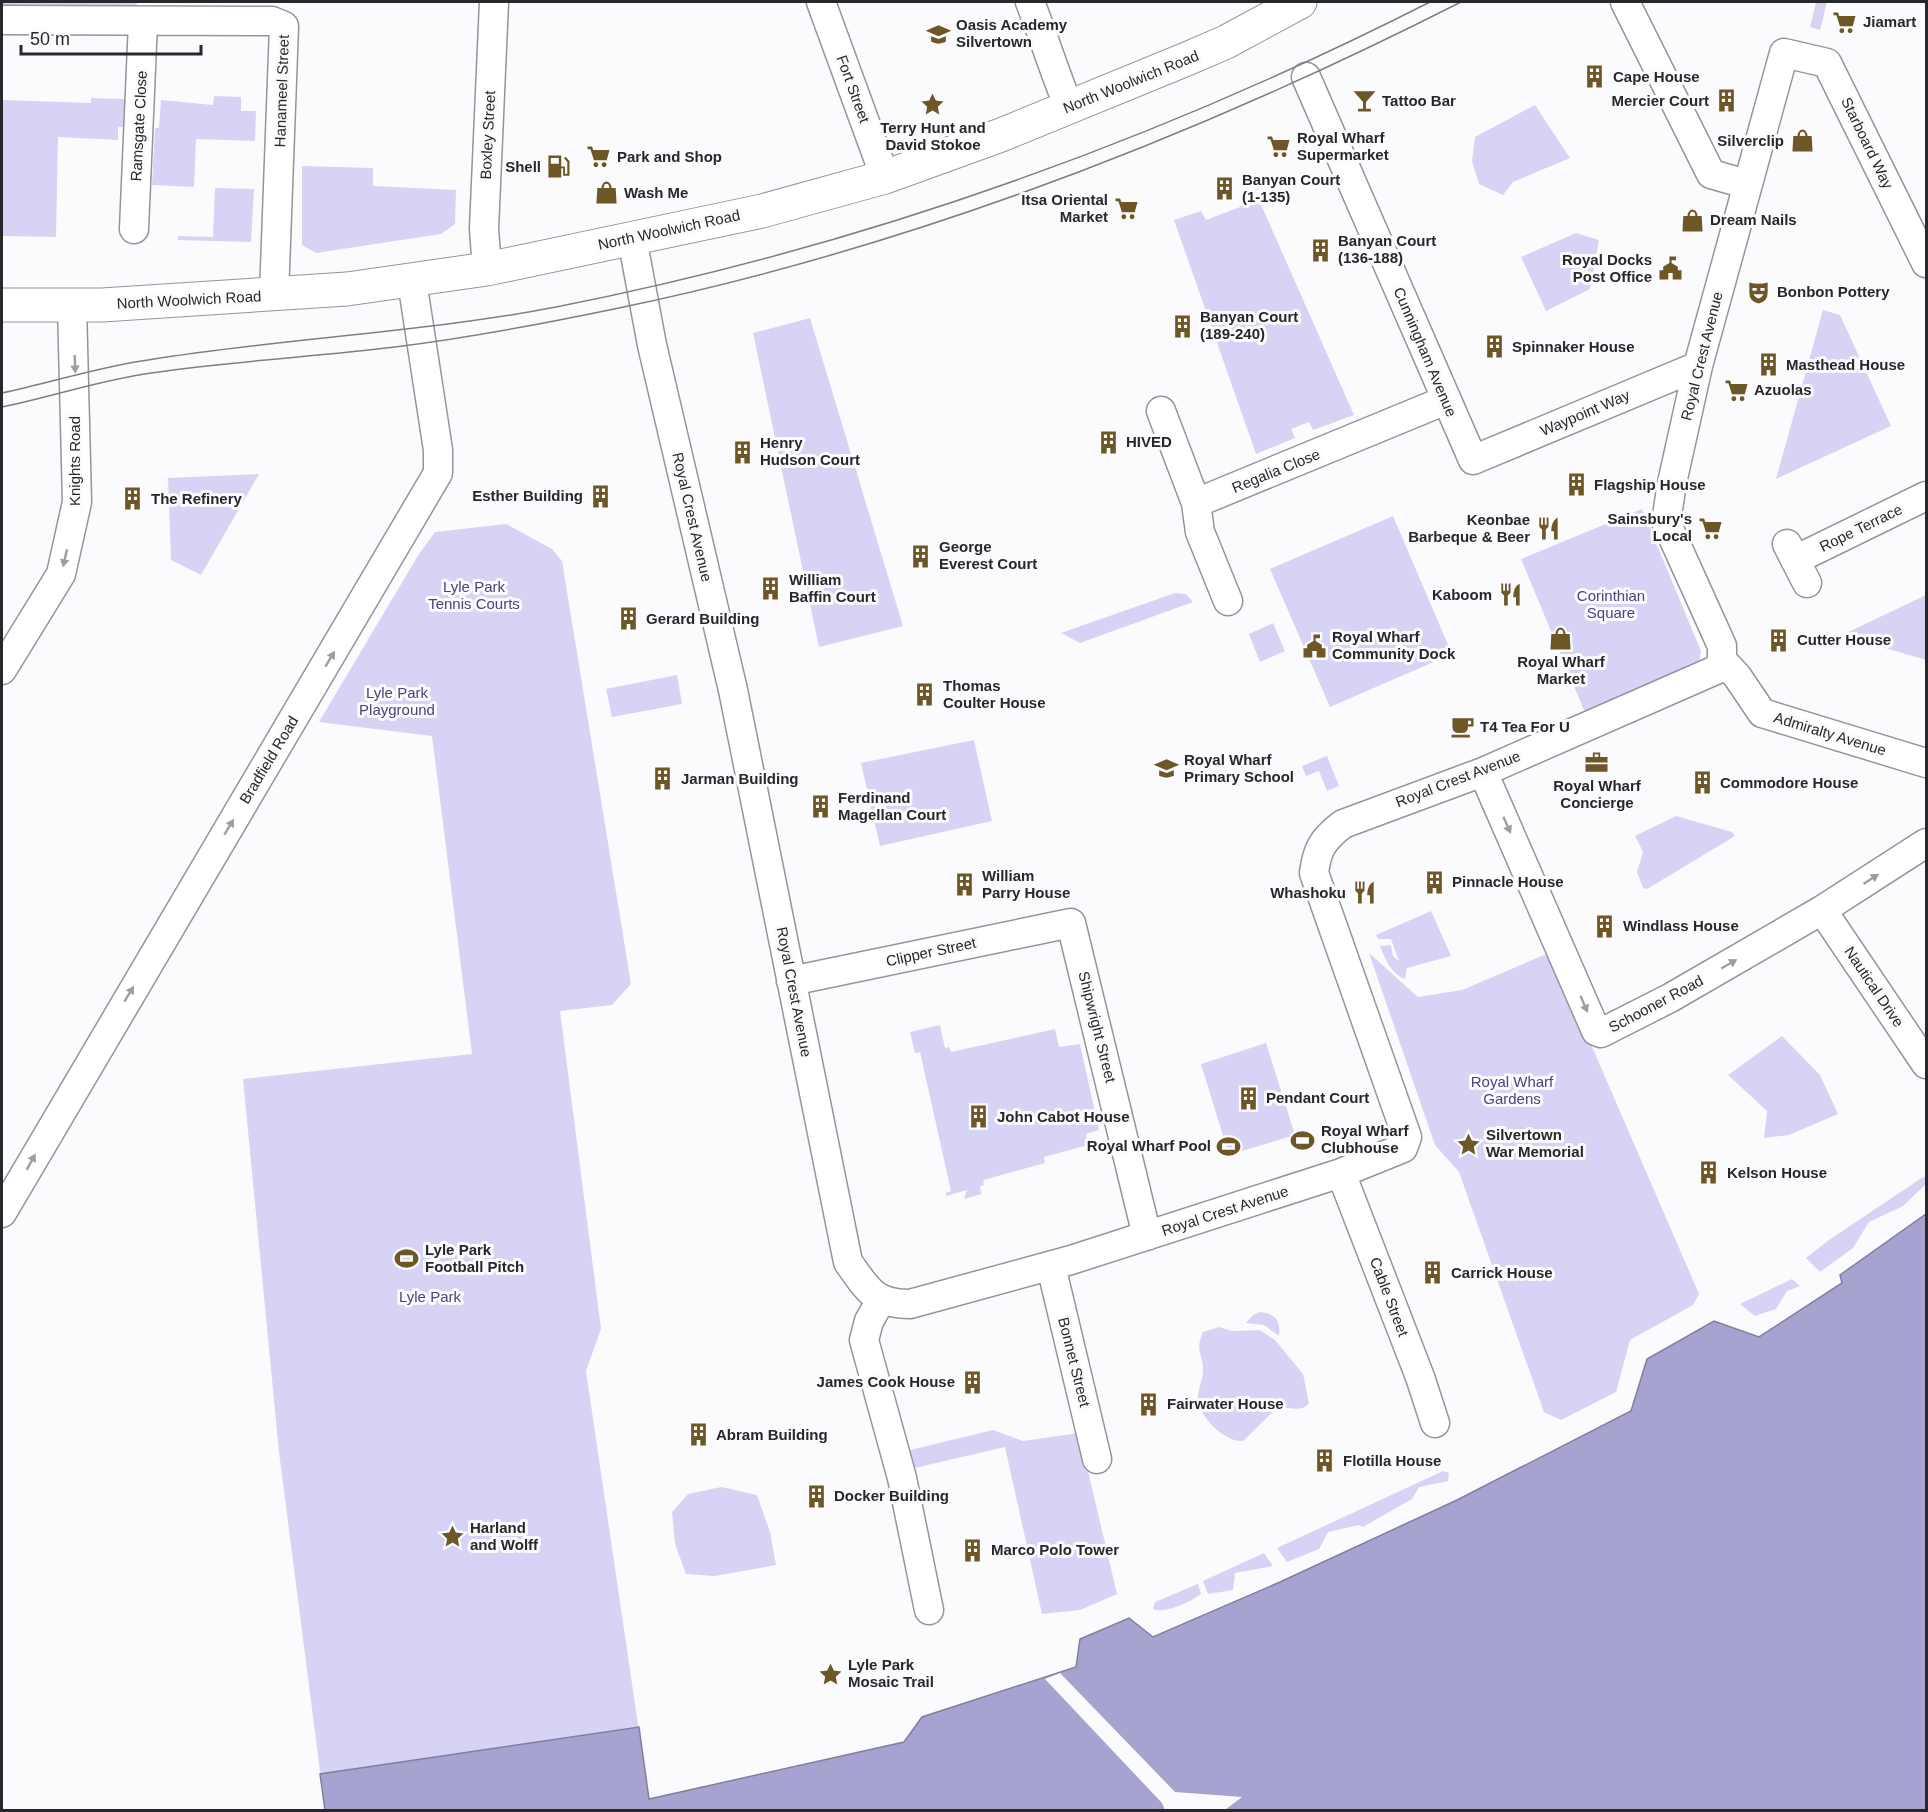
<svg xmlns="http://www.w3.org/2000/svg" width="1928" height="1812" viewBox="0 0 1928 1812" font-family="Arial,sans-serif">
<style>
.green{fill:#d6d3f5}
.water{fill:#a7a3d1;stroke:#817ea0;stroke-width:1.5}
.pier{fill:#fbfbfe}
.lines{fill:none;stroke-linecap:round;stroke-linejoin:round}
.minor-casing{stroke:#95949e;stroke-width:31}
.major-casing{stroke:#95949e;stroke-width:35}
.minor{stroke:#fff;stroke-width:28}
.major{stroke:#fff;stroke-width:33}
.tram{stroke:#7f7f82;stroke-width:1.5}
.oneway{fill:#9e9ea0}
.labels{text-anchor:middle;stroke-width:6;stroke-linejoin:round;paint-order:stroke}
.poi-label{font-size:15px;font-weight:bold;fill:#28282c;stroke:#fbfbfe;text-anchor:start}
.street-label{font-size:15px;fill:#28282c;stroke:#fbfbfe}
.park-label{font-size:15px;fill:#4c427e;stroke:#fbfbfe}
</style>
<rect width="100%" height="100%" fill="#fbfbfe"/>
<path class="green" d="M2 2H140L133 6 2 5Z
M1816 2H1827L1820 30 1810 27Z
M214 96 241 97V111H256L255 141 196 139 194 187 152 185 155 128H159L161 100 213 105Z
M91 98 124 99V127H118V140L58 137 56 237 2 236V100L91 103Z
M1535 105 1570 158 1513 182 1503 195 1479 184 1472 161 1475 137Z
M302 166 373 168V186L456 190 455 224 441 234 316 253 302 245Z
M1262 187 1255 191 1354 415 1313 430 1309 422 1291 429 1295 438 1256 454 1174 220 1201 211 1206 220 1248 204 1244 194Z
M215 188 254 189 251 242 178 240V236L213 237Z
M1576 233 1599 240 1590 289 1546 311 1521 257Z
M1823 310 1840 315 1891 426 1776 479Z
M810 318 903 626 819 647 753 333Z
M259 474 201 575 171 560 168 478Z
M1642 509 1701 651 1699 662 1586 715 1521 559Z
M1393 516 1452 654 1330 707 1270 569Z
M506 524 552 549 562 561 631 984 612 1005 560 1011 601 1329 586 1371 649 1799 891 1747 904 1742 922 1717 1076 1667 1080 1639 1129 1618 1153 1637 1280 1582 1457 1500 1631 1411 1647 1359 1714 1321 1759 1337 1842 1283 1840 1275 1926 1214 1419 1810H325L279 1452 243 1079 472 1054 432 736 319 722 419 554 435 532Z
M1175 593 1186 594 1193 602 1080 643 1061 633Z
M1926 595V660L1842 635Z
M1273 623 1285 651 1260 662 1249 634Z
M677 675 682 704 612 717 606 689Z
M974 740 992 821 880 846 861 763Z
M1327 756 1339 786 1327 791 1319 771 1306 776 1302 766Z
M1676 816 1732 832 1735 836 1647 889 1643 888 1637 872 1643 852 1635 836Z
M1431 911 1451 956 1407 968 1405 979C1390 973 1386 960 1380 946L1391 945 1393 956 1399 961 1391 939H1378L1376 935Z
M1551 952 1699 1294 1693 1305 1630 1340 1616 1392 1561 1420 1544 1412 1459 1172 1435 1145 1369 953 1418 997 1462 990Z
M940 1025 945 1048 949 1047 951 1052 1055 1029 1059 1047 1080 1044 1099 1130 1086 1134 1088 1145 1044 1157 1045 1163 983 1180 984 1185 980 1186 981 1194 964 1199 967 1190 946 1196V1193L951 1191 920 1052 915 1053 910 1032Z
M1782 1036 1820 1075 1838 1114 1789 1135 1764 1138 1767 1111 1728 1075Z
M1266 1043 1295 1135 1229 1155 1201 1064Z
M1923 1177 1926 1178V1184L1903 1206 1869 1222 1853 1248 1820 1272 1806 1258 1829 1240Z
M1792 1279 1800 1286 1787 1291 1776 1309 1755 1316 1740 1304Z
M1260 1312C1275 1313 1281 1321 1279 1336L1264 1325 1246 1323 1253 1315Z
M1219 1327 1232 1331 1260 1330 1275 1340 1303 1374 1309 1403C1302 1413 1289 1407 1278 1407L1243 1441C1226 1443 1199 1417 1198 1400 1197 1389 1204 1379 1203 1368 1202 1351 1195 1351 1203 1332Z
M993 1430 1023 1441 1079 1433 1117 1594 1080 1610 1042 1614 1005 1447 910 1469 906 1451Z
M1443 1471 1449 1473 1448 1481 1419 1487 1412 1499 1363 1527 1359 1525 1328 1532 1319 1549 1287 1562 1277 1548Z
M721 1487 757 1495 770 1532 776 1565 715 1576 686 1574 675 1544 672 1512 688 1494Z
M1264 1553 1273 1566 1235 1573 1233 1590 1208 1594 1203 1581Z
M1198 1584 1201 1594C1191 1602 1165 1614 1153 1609L1155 1602Z"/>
<path class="water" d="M1926 1214V1810H325L320 1774 639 1727 649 1799 904 1742 922 1717 1076 1667 1080 1639 1129 1618 1153 1637 1280 1582 1457 1500 1631 1411 1647 1359 1714 1321 1759 1337 1842 1283 1840 1275Z"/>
<path class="pier" d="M1060 1673 1175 1792 1242 1797 1225 1810H1165L1162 1803 1045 1679Z"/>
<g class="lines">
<defs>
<path id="minor" d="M821 2 885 177
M1030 2C1044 37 1054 72 1069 107
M1625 2 1711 174 1746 184
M2 20 272 21 284 26 274 295
M1306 77 1473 460 1698 366
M134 229 143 22
M632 238 652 345 733 690 848 1262C868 1290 874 1304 910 1304L1071 1260 1341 1173 1403 1148 1407 1137 1314 873C1317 849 1323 839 1343 824L1483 772 1718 669 1722 660V646L1666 522 1672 483 1698 366 1784 53 1827 63 1926 263
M487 269 484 229 494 2
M1161 411 1196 503 1446 400
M1196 503 1200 532 1228 601
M1787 544 1807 583
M1795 560 1926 496
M1722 660 1737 676 1762 713 1926 763
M2 670 61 574 77 502 72 306
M1483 772 1596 1031 1601 1033 1670 998 1822 910 1926 843
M1822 910 1926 1064
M791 981 1071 923 1147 1236
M1341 1173 1420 1377 1435 1423
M2 1213 438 473V450L412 281
M1051 1266 1097 1459
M881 1300 869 1321 864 1340 902 1478 929 1610"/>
<path id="major" d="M2 305H102L347 289 487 269 762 211 885 177 1001 135 1189 58 1226 42 1300 2"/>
</defs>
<use href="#minor" class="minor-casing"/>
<use href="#major" class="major-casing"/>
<use href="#minor" class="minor"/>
<use href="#major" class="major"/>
<path class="tram" d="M2 393C50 383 98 367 148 360 283 338 421 333 556 307 861 247 1154 142 1430 2
M2 407C52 397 100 380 151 373 232 361 314 357 395 347 468 338 542 324 614 309 910 248 1193 138 1461 2"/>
</g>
<defs><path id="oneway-solid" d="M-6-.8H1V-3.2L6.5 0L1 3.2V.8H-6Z" transform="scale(1.5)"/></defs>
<g class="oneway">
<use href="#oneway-solid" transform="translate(75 364) rotate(88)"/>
<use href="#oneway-solid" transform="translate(65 558) rotate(103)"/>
<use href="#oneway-solid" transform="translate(330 659) rotate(-59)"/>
<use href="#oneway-solid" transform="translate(1507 825) rotate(66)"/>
<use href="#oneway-solid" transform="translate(229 827) rotate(-59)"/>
<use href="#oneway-solid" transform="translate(1871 879) rotate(-33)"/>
<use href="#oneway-solid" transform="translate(1729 964) rotate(-30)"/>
<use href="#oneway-solid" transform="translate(129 994) rotate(-59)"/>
<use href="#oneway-solid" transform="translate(1584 1004) rotate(67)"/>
<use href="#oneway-solid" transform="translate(31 1162) rotate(-61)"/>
</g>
<defs>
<symbol id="supermarket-bare" viewBox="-9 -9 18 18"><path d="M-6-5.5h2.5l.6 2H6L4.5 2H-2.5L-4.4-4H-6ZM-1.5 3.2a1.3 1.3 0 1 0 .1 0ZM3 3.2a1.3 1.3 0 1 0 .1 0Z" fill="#6e5727" stroke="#fbfbfe" stroke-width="2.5" paint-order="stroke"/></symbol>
<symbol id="school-bare" viewBox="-9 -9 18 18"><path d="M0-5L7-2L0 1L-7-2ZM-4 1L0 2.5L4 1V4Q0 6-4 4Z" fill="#6e5727" stroke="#fbfbfe" stroke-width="2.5" paint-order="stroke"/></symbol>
<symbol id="building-bare" viewBox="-9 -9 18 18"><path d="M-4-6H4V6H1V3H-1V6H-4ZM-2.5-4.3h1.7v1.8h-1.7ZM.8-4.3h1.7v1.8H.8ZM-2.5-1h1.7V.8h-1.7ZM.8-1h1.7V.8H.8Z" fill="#6e5727" stroke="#fbfbfe" stroke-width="2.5" paint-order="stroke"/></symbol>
<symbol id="bar-bare" viewBox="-9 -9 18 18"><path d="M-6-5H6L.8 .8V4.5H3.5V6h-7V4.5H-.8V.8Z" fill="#6e5727" stroke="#fbfbfe" stroke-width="2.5" paint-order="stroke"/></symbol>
<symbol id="sight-bare" viewBox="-9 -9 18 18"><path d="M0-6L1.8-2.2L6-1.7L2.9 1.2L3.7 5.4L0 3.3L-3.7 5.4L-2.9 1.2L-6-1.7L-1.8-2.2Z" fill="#6e5727" stroke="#fbfbfe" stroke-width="2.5" paint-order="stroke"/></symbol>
<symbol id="shop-bare" viewBox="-9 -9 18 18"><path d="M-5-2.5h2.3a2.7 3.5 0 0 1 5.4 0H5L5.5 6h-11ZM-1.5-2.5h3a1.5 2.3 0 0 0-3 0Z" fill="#6e5727" stroke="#fbfbfe" stroke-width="2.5" paint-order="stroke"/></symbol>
<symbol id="fuel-bare" viewBox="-9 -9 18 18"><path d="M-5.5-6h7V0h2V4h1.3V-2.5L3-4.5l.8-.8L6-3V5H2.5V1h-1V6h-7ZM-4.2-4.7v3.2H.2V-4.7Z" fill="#6e5727" stroke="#fbfbfe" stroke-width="2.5" paint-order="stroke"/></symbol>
<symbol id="civic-bare" viewBox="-9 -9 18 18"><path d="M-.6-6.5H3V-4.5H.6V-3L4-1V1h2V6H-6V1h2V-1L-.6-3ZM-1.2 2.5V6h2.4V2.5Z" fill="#6e5727" stroke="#fbfbfe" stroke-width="2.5" paint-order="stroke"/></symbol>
<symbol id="theatre-bare" viewBox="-9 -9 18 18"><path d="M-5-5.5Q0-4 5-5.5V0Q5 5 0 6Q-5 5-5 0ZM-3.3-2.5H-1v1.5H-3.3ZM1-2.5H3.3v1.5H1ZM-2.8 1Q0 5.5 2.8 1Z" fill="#6e5727" stroke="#fbfbfe" stroke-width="2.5" paint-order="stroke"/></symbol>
<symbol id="restaurant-bare" viewBox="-9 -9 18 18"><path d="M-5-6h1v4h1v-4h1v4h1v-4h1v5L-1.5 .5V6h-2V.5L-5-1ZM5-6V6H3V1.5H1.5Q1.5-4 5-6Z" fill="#6e5727" stroke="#fbfbfe" stroke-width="2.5" paint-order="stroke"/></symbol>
<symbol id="cafe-bare" viewBox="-9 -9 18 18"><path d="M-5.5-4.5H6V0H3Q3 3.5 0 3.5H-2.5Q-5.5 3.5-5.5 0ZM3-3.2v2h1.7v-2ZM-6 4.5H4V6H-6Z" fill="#6e5727" stroke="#fbfbfe" stroke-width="2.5" paint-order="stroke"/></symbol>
<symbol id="office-bare" viewBox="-9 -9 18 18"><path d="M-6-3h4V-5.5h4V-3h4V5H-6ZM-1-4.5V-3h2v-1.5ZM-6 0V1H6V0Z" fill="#6e5727" stroke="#fbfbfe" stroke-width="2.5" paint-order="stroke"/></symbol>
<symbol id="stadium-bare" viewBox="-9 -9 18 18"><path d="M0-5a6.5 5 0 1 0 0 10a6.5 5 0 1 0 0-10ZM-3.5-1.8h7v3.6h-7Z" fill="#6e5727" stroke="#fbfbfe" stroke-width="2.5" paint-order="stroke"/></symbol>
</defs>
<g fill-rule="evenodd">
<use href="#supermarket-bare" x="1828" y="6" width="33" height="33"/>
<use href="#school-bare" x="922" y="18" width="33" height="33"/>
<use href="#building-bare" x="1578" y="60" width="33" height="33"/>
<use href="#bar-bare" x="1348" y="84" width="33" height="33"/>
<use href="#building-bare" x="1710" y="84" width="33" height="33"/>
<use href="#sight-bare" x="916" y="88" width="33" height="33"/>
<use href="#shop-bare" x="1786" y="124" width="33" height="33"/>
<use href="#supermarket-bare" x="1262" y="130" width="33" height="33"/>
<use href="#supermarket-bare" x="582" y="140" width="33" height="33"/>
<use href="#fuel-bare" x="542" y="150" width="33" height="33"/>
<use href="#building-bare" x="1208" y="172" width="33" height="33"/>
<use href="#shop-bare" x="590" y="176" width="33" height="33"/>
<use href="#supermarket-bare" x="1110" y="192" width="33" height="33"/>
<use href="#shop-bare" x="1676" y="204" width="33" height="33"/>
<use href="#building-bare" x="1304" y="234" width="33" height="33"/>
<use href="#civic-bare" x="1654" y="252" width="33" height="33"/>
<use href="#theatre-bare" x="1742" y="276" width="33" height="33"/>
<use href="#building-bare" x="1166" y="310" width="33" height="33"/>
<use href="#building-bare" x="1478" y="330" width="33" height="33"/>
<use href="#building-bare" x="1752" y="348" width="33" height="33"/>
<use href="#supermarket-bare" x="1720" y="374" width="33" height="33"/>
<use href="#building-bare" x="1092" y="426" width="33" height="33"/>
<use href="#building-bare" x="726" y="436" width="33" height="33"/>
<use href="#building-bare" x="1560" y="468" width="33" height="33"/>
<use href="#building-bare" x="584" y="480" width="33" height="33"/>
<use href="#building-bare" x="116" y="482" width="33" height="33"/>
<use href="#supermarket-bare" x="1694" y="512" width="33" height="33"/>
<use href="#restaurant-bare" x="1532" y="512" width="33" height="33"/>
<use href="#building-bare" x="904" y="540" width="33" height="33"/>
<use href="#building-bare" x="754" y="572" width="33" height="33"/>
<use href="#restaurant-bare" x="1494" y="578" width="33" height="33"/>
<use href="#building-bare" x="612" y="602" width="33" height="33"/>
<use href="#shop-bare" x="1544" y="622" width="33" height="33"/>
<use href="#building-bare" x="1762" y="624" width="33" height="33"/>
<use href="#civic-bare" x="1298" y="630" width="33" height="33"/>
<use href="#building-bare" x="908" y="678" width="33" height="33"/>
<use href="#cafe-bare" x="1446" y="710" width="33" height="33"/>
<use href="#office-bare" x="1580" y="746" width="33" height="33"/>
<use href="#school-bare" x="1150" y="752" width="33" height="33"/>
<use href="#building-bare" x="646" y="762" width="33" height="33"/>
<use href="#building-bare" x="1686" y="766" width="33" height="33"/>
<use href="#building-bare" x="804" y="790" width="33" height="33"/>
<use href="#building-bare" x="1418" y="866" width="33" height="33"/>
<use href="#building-bare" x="948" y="868" width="33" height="33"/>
<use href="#restaurant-bare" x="1348" y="876" width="33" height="33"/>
<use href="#building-bare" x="1588" y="910" width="33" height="33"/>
<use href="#building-bare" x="1232" y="1082" width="33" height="33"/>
<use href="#building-bare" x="962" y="1100" width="33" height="33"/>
<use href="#stadium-bare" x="1286" y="1124" width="33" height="33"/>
<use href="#sight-bare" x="1452" y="1128" width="33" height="33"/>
<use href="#stadium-bare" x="1212" y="1130" width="33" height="33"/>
<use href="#building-bare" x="1692" y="1156" width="33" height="33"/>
<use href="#stadium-bare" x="390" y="1242" width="33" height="33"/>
<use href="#building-bare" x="1416" y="1256" width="33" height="33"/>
<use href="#building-bare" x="956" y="1366" width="33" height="33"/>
<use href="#building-bare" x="1132" y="1388" width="33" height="33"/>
<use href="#building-bare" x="682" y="1418" width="33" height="33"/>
<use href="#building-bare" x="1308" y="1444" width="33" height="33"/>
<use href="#building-bare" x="800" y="1480" width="33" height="33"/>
<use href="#sight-bare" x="436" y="1520" width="33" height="33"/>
<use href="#building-bare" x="956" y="1534" width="33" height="33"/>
<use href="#sight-bare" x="814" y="1658" width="33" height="33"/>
</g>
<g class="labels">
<g class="poi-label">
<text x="1863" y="27">Jiamart</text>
<text x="956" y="30">Oasis Academy<tspan x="956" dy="17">Silvertown</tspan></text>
<text x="1613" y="82">Cape House</text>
<text x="1382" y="106">Tattoo Bar</text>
<text x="1709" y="106" text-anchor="end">Mercier Court</text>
<text x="933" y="133" text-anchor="middle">Terry Hunt and<tspan x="933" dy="17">David Stokoe</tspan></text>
<text x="1297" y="143">Royal Wharf<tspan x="1297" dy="17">Supermarket</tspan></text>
<text x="1784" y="146" text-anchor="end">Silverclip</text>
<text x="617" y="162">Park and Shop</text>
<text x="541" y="172" text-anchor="end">Shell</text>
<text x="1242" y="185">Banyan Court<tspan x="1242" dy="17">(1-135)</tspan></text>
<text x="624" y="198">Wash Me</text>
<text x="1108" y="205" text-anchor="end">Itsa Oriental<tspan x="1108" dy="17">Market</tspan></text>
<text x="1710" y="225">Dream Nails</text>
<text x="1338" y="246">Banyan Court<tspan x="1338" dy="17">(136-188)</tspan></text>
<text x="1652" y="265" text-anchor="end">Royal Docks<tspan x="1652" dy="17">Post Office</tspan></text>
<text x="1777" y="297">Bonbon Pottery</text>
<text x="1200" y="322">Banyan Court<tspan x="1200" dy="17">(189-240)</tspan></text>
<text x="1512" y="352">Spinnaker House</text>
<text x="1786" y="370">Masthead House</text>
<text x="1754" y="395">Azuolas</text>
<text x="1126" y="447">HIVED</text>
<text x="760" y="448">Henry<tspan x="760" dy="17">Hudson Court</tspan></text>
<text x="1594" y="490">Flagship House</text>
<text x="583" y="501" text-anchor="end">Esther Building</text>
<text x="151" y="504">The Refinery</text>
<text x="1692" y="524" text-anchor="end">Sainsbury's<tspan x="1692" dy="17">Local</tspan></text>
<text x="1530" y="525" text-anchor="end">Keonbae<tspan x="1530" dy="17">Barbeque &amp; Beer</tspan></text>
<text x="939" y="552">George<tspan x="939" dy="17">Everest Court</tspan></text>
<text x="789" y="585">William<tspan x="789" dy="17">Baffin Court</tspan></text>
<text x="1492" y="600" text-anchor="end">Kaboom</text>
<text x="646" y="624">Gerard Building</text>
<text x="1332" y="642">Royal Wharf<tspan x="1332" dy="17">Community Dock</tspan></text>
<text x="1797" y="645">Cutter House</text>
<text x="1561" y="667" text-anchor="middle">Royal Wharf<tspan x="1561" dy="17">Market</tspan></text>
<text x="943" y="691">Thomas<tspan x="943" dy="17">Coulter House</tspan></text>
<text x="1480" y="732">T4 Tea For U</text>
<text x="1184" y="765">Royal Wharf<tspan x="1184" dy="17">Primary School</tspan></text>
<text x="681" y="784">Jarman Building</text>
<text x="1720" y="788">Commodore House</text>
<text x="1597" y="791" text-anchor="middle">Royal Wharf<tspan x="1597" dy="17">Concierge</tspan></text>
<text x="838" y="803">Ferdinand<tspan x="838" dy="17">Magellan Court</tspan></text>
<text x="982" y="881">William<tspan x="982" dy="17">Parry House</tspan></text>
<text x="1452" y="887">Pinnacle House</text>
<text x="1346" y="898" text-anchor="end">Whashoku</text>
<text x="1623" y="931">Windlass House</text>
<text x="1266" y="1103">Pendant Court</text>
<text x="997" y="1122">John Cabot House</text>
<text x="1321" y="1136">Royal Wharf<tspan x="1321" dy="17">Clubhouse</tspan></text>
<text x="1486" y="1140">Silvertown<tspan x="1486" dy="17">War Memorial</tspan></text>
<text x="1211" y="1151" text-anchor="end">Royal Wharf Pool</text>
<text x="1727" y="1178">Kelson House</text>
<text x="425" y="1255">Lyle Park<tspan x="425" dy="17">Football Pitch</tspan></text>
<text x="1451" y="1278">Carrick House</text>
<text x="955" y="1387" text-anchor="end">James Cook House</text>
<text x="1167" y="1409">Fairwater House</text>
<text x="716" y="1440">Abram Building</text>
<text x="1343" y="1466">Flotilla House</text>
<text x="834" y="1501">Docker Building</text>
<text x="470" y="1533">Harland<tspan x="470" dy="17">and Wolff</tspan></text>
<text x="991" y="1555">Marco Polo Tower</text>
<text x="848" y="1670">Lyle Park<tspan x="848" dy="17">Mosaic Trail</tspan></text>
</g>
<g class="street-label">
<text transform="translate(1131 82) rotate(-22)" y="5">North Woolwich Road</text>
<text transform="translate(853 89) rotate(70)" y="5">Fort Street</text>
<text transform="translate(282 91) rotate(-88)" y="5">Hanameel Street</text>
<text transform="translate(139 126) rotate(-87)" y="5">Ramsgate Close</text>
<text transform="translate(488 135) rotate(-87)" y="5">Boxley Street</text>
<text transform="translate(1867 143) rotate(64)" y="5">Starboard Way</text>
<text transform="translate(669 230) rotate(-12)" y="5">North Woolwich Road</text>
<text transform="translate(189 300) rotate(-3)" y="5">North Woolwich Road</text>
<text transform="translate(1425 352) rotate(67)" y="5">Cunningham Avenue</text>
<text transform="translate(1702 356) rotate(-76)" y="5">Royal Crest Avenue</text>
<text transform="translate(1585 413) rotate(-23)" y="5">Waypoint Way</text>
<text transform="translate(75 461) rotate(-90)" y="5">Knights Road</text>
<text transform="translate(1276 471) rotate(-22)" y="5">Regalia Close</text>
<text transform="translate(692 517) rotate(77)" y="5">Royal Crest Avenue</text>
<text transform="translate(1861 528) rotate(-26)" y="5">Rope Terrace</text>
<text transform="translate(1830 734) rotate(17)" y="5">Admiralty Avenue</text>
<text transform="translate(269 760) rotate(-59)" y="5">Bradfield Road</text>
<text transform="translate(1458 779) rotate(-21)" y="5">Royal Crest Avenue</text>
<text transform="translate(931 952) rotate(-12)" y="5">Clipper Street</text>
<text transform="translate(1874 987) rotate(56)" y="5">Nautical Drive</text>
<text transform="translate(794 992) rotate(79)" y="5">Royal Crest Avenue</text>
<text transform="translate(1656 1004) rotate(-28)" y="5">Schooner Road</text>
<text transform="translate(1097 1027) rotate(76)" y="5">Shipwright Street</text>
<text transform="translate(1225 1211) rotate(-18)" y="5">Royal Crest Avenue</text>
<text transform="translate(1389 1297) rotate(69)" y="5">Cable Street</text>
<text transform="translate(1074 1362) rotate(76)" y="5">Bonnet Street</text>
</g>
<g class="park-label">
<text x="474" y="592">Lyle Park<tspan x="474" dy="17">Tennis Courts</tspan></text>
<text x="1611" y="601">Corinthian<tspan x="1611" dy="17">Square</tspan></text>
<text x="397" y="698">Lyle Park<tspan x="397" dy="17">Playground</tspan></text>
<text x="1512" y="1087">Royal Wharf<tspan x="1512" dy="17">Gardens</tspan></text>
<text x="430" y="1302">Lyle Park</text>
</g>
</g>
<rect width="1928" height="1812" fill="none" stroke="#28282c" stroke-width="6"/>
<path d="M21 45v9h180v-9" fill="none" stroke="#28282c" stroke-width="3"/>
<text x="30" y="45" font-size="18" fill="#28282c" stroke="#fbfbfe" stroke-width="4.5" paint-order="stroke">50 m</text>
</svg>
